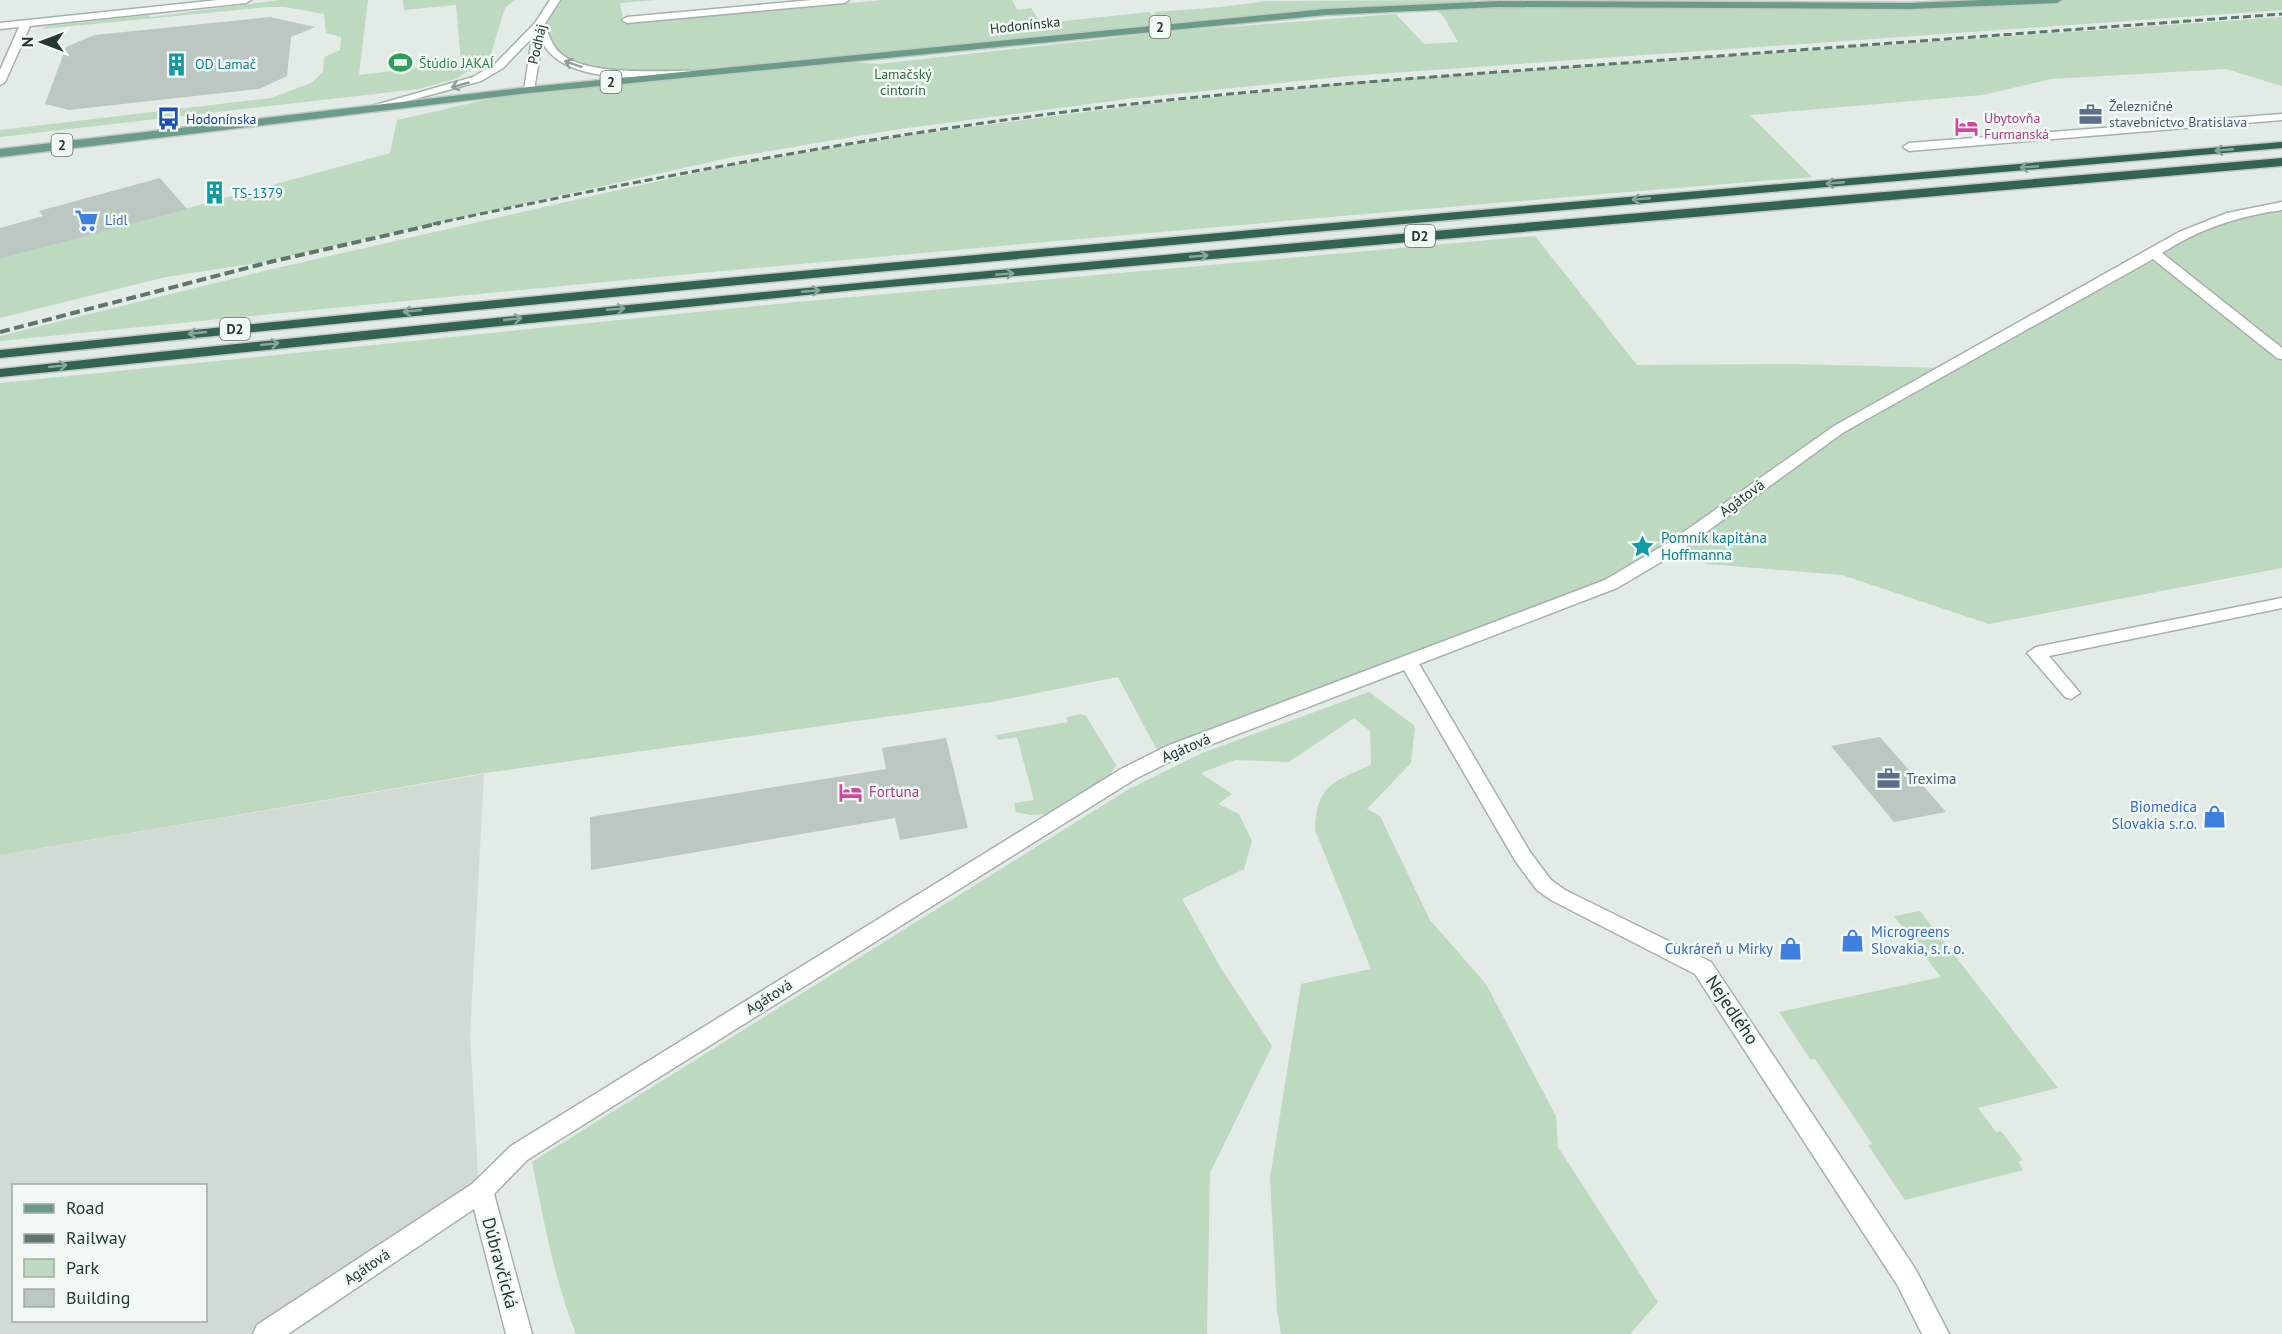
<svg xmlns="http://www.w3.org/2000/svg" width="2282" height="1334" viewBox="0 0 2282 1334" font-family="'PT Sans',sans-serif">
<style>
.built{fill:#d1dbd4;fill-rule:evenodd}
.green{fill:#bddac0;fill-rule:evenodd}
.building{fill:#bbc8c1}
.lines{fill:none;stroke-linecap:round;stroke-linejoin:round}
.minor-casing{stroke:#a5b2ac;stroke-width:3}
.tertiary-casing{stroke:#a5b2ac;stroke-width:3}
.primary-casing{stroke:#c2c8c5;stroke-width:3}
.motorway-casing{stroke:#c2c8c5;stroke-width:3}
.minor{fill:#fff;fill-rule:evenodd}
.tertiary{fill:#fff;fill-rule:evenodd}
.primary{fill:#6b9c87;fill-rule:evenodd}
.motorway{fill:#336351;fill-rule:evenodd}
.rail-far1{stroke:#5f766b;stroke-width:3;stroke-dasharray:8 4;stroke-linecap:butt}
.rail{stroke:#5f766b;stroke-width:4;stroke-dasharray:10 4.5;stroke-linecap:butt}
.oneway{stroke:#929c98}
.oneway2{stroke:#89a69a}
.labels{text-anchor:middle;stroke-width:5;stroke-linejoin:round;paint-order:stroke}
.far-street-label{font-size:14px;fill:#243a30;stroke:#f2f8f4}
.shield{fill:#f2f8f4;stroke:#62736b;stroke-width:1.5}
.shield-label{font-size:14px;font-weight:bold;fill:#243a30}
.far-leisure-label{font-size:14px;fill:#27864d;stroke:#f2f8f4;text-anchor:start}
.far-culture-label{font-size:14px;fill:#0d838f;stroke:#f2f8f4;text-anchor:start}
.far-park-label{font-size:14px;fill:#326d3f;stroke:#f2f8f4}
.far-service-label{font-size:14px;fill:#4e5e75;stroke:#f2f8f4;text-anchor:start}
.far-hotel-label{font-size:14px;fill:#b23c85;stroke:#f2f8f4;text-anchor:start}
.far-transit-label{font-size:14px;fill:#164399;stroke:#f2f8f4;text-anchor:start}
.far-shop-label{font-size:14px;fill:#366cbe;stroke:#f2f8f4;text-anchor:start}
.street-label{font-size:15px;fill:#243a30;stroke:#f2f8f4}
.culture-label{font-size:15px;fill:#0d838f;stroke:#f2f8f4;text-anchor:start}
.service-label{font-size:15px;fill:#4e5e75;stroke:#f2f8f4;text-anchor:start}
.hotel-label{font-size:15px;fill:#b23c85;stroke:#f2f8f4;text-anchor:start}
.shop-label{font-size:15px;fill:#366cbe;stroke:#f2f8f4;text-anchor:end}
.near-street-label{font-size:18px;fill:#243a30;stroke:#f2f8f4}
</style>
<rect width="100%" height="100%" fill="#e2ebe6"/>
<path class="built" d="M484 774 470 1035 479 1191 264 1334H0V855ZM14 1186H206V1320H14Z"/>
<path class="green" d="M279 0H368L359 75 461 63 456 5 404 10 403 0H515L505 8 490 57 456 79 418 89 0 137V130L271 98 311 83 323 72 324 57 340 50 341 37 326 33 324 14 285 7H269L42 29 47 26 148 15 151 17Z
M555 0H655L620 3 624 23 884 0H1012L1017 10 1031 8 1038 19 1053 22 1150 12 1152 15 1156 14 1154 12 1222 7 1267 1 1474 0V4L1846 6 2057 0H2282V10L1349 76 1135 98 900 129 728 158 258 263 166 277 0 318V259L390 153 397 120 529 90 685 74 602 71 566 62 539 25ZM1434 6 1445 19 1458 42 1424 44 1396 14 1175 31 878 64 828 60 1362 10Z
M2282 17V86L2226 69 2051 79 1983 95 1750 115 1812 177C1207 226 603 280 0 341V336L264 271 614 191 737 164 902 136 1138 105 1356 82Z
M2282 206V568L1989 624 1842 575 1707 564 1676 545 1611 584 1161 758 1118 677 992 702 485 773 0 855V383L796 302 1535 236 1637 365 1794 364 1947 368 2180 234Z
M1369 692 1415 726 1411 763 1367 809 1380 816 1430 920 1486 984 1556 1116 1558 1147 1658 1302 1630 1334H1281L1277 1310 1270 1178 1301 984 1371 969 1315 830C1316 784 1335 781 1371 765L1370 731 1354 718 1289 762 1235 760 1201 773 1232 794 1218 804 1239 814 1252 841 1244 869 1182 899 1222 970 1272 1046 1210 1173 1207 1334H576C554 1279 544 1221 532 1162L1129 789 1202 753Z
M1081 714 1086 716 1116 765 1109 776 1046 814 1030 815 1016 812 1014 803 1034 800 1017 737 998 740 996 735 1068 722 1066 717Z
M1920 911 2058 1088 1978 1108 1996 1132 2001 1131 2023 1160 2018 1162 2023 1170 1905 1200 1868 1145 1872 1144 1815 1059H1810L1779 1012 1941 977 1894 916Z"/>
<path class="building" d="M270 17 315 27 291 37 287 76 259 89 69 110 45 104 66 47 87 38 95 35Z
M160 178 187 209 0 259V228L43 216 39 211Z
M1880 737 1946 812 1894 822 1831 746Z
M946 738 968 828 900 840 895 818 591 870 590 817 886 769 882 748Z"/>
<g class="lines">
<defs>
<path id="minor" d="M218 0H251L246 3 30 26 5 82 0 85V70L19 27 0 29V23Z
M812 0H849L844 3 627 23 622 20 627 17Z
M2282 114V120L1909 151 1903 147 1909 143Z
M2282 202V210C2238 216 2199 229 2162 253L2282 348V359L2277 358 2153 259 1844 432 1683 549 1617 588 1419 664 1530 852 1551 880 1565 890 1711 962 1916 1270 1949 1334H1922L1898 1286 1695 974 1551 900 1537 890 1516 862 1404 670 1181 756 1135 779 527 1160 494 1194 532 1334H506L474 1209 288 1334H253L257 1325 472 1184 511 1146 1121 769 1167 746 1605 580 1671 541 1834 426 2179 232 2227 213Z
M2282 598V608L2049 656 2080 693 2071 699 2065 697 2027 653 2036 647Z"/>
<path id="tertiary" d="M550 0H560L544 25C549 34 552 46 560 53 587 77 658 70 692 71L697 74 692 77C649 77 565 86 542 42L534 90 529 93 524 90 532 38 503 68 481 81 371 111 365 108 473 77 495 64 535 23Z"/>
<path id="primary" d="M1983 0H2062L2057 3 1909 9 1499 7 1325 15 529 93 0 157V149L529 87 1325 9 1499 1 1909 3Z"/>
<path id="motorway" d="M2282 142V148C1521 213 760 279 0 358V350C760 271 1521 205 2282 142Z
M2282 158V166L855 290 0 377V369C760 287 1521 223 2282 158Z"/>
</defs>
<use href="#minor" class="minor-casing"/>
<use href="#tertiary" class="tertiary-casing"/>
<use href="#primary" class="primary-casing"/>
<use href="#motorway" class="motorway-casing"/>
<use href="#minor" class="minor"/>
<use href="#tertiary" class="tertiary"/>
<use href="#primary" class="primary"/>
<use href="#motorway" class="motorway"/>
<path class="rail-far1" d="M433 224C653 177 874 135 1097 108 1277 87 1457 75 1638 62 1853 46 2067 30 2282 14"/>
<path class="rail" d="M0 332 270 262 440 223"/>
</g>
<defs><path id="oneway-shaft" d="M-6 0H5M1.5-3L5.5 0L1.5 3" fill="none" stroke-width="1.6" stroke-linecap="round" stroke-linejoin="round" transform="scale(1.5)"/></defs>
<g class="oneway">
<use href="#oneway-shaft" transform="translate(573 64) rotate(-162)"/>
<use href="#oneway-shaft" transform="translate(460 85) rotate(164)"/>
</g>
<g class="oneway2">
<use href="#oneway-shaft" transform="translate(2224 150) rotate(175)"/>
<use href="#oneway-shaft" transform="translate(2029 167) rotate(175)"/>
<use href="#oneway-shaft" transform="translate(1835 183) rotate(175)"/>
<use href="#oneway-shaft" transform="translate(1641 199) rotate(175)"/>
<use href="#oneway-shaft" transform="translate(1199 256) rotate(-5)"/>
<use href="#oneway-shaft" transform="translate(1005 274) rotate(-5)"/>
<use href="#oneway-shaft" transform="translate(811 291) rotate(-5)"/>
<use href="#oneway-shaft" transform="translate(616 309) rotate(-5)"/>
<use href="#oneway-shaft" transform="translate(412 311) rotate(174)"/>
<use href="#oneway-shaft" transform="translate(513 319) rotate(-6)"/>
<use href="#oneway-shaft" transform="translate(197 333) rotate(174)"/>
<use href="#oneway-shaft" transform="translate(270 344) rotate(-6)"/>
<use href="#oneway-shaft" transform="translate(58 366) rotate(-6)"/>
</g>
<defs>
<symbol id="stadium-bare" viewBox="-9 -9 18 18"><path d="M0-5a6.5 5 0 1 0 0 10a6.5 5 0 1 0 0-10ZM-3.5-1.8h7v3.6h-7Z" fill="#2e9e5b" stroke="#f2f8f4" stroke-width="2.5" paint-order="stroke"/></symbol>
<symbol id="building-bare" viewBox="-9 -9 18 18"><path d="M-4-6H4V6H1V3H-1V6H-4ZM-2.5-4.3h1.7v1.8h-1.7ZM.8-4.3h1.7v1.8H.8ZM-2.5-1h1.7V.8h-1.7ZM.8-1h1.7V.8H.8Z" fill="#0f9aa8" stroke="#f2f8f4" stroke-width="2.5" paint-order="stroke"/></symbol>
<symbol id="office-bare" viewBox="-9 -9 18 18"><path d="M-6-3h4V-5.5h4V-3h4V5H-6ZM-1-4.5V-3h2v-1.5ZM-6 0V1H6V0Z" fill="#5c6f8a" stroke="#f2f8f4" stroke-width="2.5" paint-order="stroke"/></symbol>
<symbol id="bus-bare" viewBox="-9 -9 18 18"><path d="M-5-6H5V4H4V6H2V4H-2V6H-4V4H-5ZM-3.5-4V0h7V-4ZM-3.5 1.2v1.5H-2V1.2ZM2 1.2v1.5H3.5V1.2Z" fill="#1a4fb4" stroke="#f2f8f4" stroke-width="2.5" paint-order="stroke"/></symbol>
<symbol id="hotel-bare" viewBox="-9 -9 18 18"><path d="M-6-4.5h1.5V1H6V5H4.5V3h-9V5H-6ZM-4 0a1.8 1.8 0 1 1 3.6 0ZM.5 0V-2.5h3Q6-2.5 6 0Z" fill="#d1479c" stroke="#f2f8f4" stroke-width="2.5" paint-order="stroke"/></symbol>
<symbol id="supermarket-bare" viewBox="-9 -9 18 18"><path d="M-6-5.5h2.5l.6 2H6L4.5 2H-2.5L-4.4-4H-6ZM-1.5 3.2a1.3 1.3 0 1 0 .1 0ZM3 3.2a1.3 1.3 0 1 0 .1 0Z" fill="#3f7fe0" stroke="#f2f8f4" stroke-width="2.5" paint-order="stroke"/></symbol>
<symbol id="sight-bare" viewBox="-9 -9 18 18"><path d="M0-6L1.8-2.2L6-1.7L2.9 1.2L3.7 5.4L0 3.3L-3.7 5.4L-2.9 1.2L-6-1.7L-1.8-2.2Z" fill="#0f9aa8" stroke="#f2f8f4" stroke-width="2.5" paint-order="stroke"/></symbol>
<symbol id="shop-bare" viewBox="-9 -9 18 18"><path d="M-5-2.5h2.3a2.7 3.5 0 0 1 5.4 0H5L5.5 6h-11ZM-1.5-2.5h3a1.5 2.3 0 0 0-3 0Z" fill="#3f7fe0" stroke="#f2f8f4" stroke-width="2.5" paint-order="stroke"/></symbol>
</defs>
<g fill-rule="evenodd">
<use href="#stadium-bare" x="384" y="46" width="33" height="33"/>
<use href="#building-bare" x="160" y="48" width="33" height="33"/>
<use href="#office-bare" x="2074" y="98" width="33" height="33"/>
<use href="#bus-bare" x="152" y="102" width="33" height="33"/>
<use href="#hotel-bare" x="1950" y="110" width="33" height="33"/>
<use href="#building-bare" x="198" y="176" width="33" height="33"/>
<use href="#supermarket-bare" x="70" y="204" width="33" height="33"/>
<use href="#sight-bare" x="1626" y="530" width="33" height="33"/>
<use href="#office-bare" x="1872" y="762" width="33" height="33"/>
<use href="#hotel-bare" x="834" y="776" width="33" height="33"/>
<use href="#shop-bare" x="2198" y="800" width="33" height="33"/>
<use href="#shop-bare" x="1836" y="924" width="33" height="33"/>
<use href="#shop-bare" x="1774" y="932" width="33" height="33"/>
</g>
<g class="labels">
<g class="far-street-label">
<text transform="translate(1025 25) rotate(-6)" y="5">Hodonínska</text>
<text transform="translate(537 44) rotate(-77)" y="5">Podháj</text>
</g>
<g class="shield">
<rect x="1149.5" y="16" width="21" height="22" rx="4.5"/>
<rect x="600.5" y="71" width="21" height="22" rx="4.5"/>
<rect x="51.5" y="134" width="21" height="22" rx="4.5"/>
<rect x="1405" y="225" width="30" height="22" rx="4.5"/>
<rect x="220" y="318" width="30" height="22" rx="4.5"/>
</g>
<g class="shield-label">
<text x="1160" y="32">2</text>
<text x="611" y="87">2</text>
<text x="62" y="150">2</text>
<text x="1420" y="241">D2</text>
<text x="235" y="334">D2</text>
</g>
<g class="far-leisure-label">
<text x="419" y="68">Štúdio JAKAÍ</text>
</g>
<g class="far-culture-label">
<text x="195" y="69">OD Lamač</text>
<text x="232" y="198">TS-1379</text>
</g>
<g class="far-park-label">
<text x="903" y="79">Lamačský<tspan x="903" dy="16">cintorín</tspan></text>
</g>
<g class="far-service-label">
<text x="2109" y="111">Železničné<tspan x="2109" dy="16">stavebníctvo Bratislava</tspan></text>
</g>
<g class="far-hotel-label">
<text x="1984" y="123">Ubytovňa<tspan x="1984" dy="16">Furmanská</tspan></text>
</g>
<g class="far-transit-label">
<text x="186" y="124">Hodonínska</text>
</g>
<g class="far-shop-label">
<text x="105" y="225">Lidl</text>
</g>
<g class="street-label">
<text transform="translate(1742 498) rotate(-36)" y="5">Agátová</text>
<text transform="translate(1186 748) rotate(-23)" y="5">Agátová</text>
<text transform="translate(769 997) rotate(-32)" y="5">Agátová</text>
<text transform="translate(367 1267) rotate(-34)" y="5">Agátová</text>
</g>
<g class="culture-label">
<text x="1661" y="543">Pomník kapitána<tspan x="1661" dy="17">Hoffmanna</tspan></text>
</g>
<g class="service-label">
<text x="1906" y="784">Trexima</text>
</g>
<g class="hotel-label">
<text x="869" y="797">Fortuna</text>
</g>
<g class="shop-label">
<text x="2197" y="812">Biomedica<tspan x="2197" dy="17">Slovakia s.r.o.</tspan></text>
<text x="1871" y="937" text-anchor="start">Microgreens<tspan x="1871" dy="17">Slovakia, s. r. o.</tspan></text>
<text x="1773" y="954">Cukráreň u Mirky</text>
</g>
<g class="near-street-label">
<text transform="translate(1732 1010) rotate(56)" y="6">Nejedlého</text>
<text transform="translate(500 1263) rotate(75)" y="6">Dúbravčická</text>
</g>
</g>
<rect x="12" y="1184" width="195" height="138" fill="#f2f8f4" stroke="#a0aca6" stroke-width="1.5"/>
<rect x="24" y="1204" width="30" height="9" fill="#6b9c87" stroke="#a0aca6" stroke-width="1.5"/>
<text x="66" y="1214" font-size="18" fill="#243a30">Road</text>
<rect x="24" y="1234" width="30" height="9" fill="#5f766b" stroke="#a0aca6" stroke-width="1.5"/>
<text x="66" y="1244" font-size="18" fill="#243a30">Railway</text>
<rect x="24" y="1259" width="30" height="18" fill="#bddac0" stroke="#a0aca6" stroke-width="1.5"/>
<text x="66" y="1274" font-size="18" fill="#243a30">Park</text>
<rect x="24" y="1289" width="30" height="18" fill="#bbc8c1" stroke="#a0aca6" stroke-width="1.5"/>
<text x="66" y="1304" font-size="18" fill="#243a30">Building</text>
<g transform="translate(42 42) rotate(270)" stroke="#f2f8f4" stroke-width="4.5" paint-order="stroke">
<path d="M0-4.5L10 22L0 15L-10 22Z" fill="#243a30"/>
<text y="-9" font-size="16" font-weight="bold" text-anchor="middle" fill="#243a30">N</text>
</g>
</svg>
